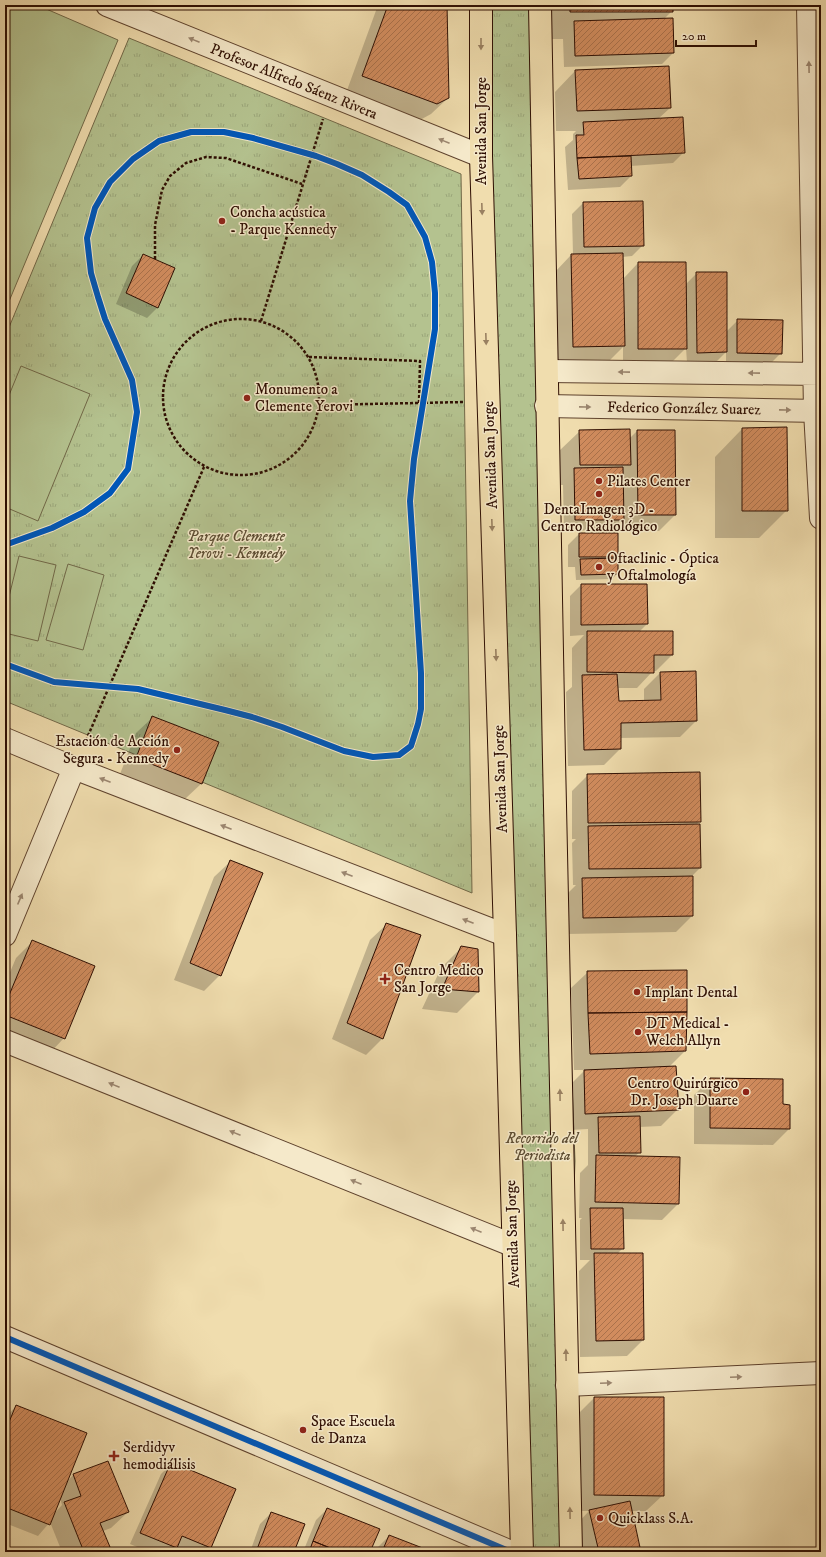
<svg xmlns="http://www.w3.org/2000/svg" width="826" height="1557" viewBox="0 0 826 1557" font-family="'IM FELL DW Pica',serif">
<style>
.park{fill:url(#park-tufts);stroke:#716848}
.pitch{fill:#b4c28f;stroke:#716848}
.shadow{fill:#0003;fill-rule:evenodd}
.building{fill:url(#building-hatch);stroke:#2e0e02}
.lines{fill:none;stroke-linecap:round;stroke-linejoin:round}
.minor-casing{stroke:#5e422d;stroke-width:24}
.primary-casing{stroke:#2e0e02;stroke-width:24}
.path{stroke:#2e0e02;stroke-width:2.5;stroke-dasharray:3 2;stroke-linecap:butt}
.minor{stroke:#f5e9ca;stroke-width:22}
.primary{stroke:#f0ddae;stroke-width:22}
.cycleway-casing{stroke:#f5e9ca;stroke-width:8}
.cycleway{stroke:#0057b8;stroke-width:6}
.oneway{fill:#9b8670}
.oneway2{fill:#998061}
.poi-dot{fill:#8f2418;stroke:#f5e9ca;stroke-width:1.5}
.labels{text-anchor:middle;stroke-width:3;stroke-linejoin:round;paint-order:stroke}
.street-label{font-size:15px;fill:#2e0e02;stroke:#f5e9ca}
.poi-label{font-size:15px;fill:#2e0e02;stroke:#f5e9ca;text-anchor:start}
.park-label{font-size:15px;font-style:italic;fill:#5d4d33;stroke:#f5e9ca}
</style>
<defs>
<pattern id="park-tufts" width="24" height="20" patternUnits="userSpaceOnUse"><rect width="24" height="20" fill="#b4c28f"/><path d="M3 7l-1-3M5 7V3M7 7l1-3M15 17l-1-3M17 17v-4M19 17l1-3" fill="none" stroke="#9ba67a"/></pattern>
<pattern id="building-hatch" width="6" height="6" patternUnits="userSpaceOnUse"><rect width="6" height="6" fill="#d18c5e"/><path d="M-1 1l2-2M0 6l6-6M5 7l2-2" fill="none" stroke="#aa714b"/></pattern>
</defs>
<rect width="100%" height="100%" fill="#f0ddae"/>
<filter id="stains"><feTurbulence type="fractalNoise" baseFrequency=".005" numOctaves="4"/><feColorMatrix values="0 0 0 0 .2 0 0 0 0 .09 0 0 0 0 .02 0 0 0 .5 -.17"/></filter>
<radialGradient id="worn" r=".72"><stop offset=".6" stop-color="#630" stop-opacity="0"/><stop offset="1" stop-color="#630" stop-opacity=".3"/></radialGradient>
<path class="park" d="M481 5H540L546 406 575 1161 567 1385 571 1552H522Z
M129 38 461 174 472 893 5 701V337Z"/>
<path class="pitch" d="M5 5H37L118 40 5 311Z
M21 366 90 394 38 521 5 507V405Z
M19 556 56 565 38 641 5 633V613Z
M68 564 104 575 83 650 46 640Z"/>
<path class="shadow" d="M378 5H446L448 98 431 114 420 120 346 93Z
M542 5H672V11L664 19 673 53 662 64 564 67 563 39H543Z
M575 71 670 108 658 119 684 152 673 163 631 166V176L620 187 568 190 565 147 573 140V134L576 131H556L555 92Z
M583 203 643 245 632 256 622 257 623 279 638 263 685 285 697 273 726 332 738 320 781 353 770 364 726 363V352L715 363H687L686 348 669 365H623V347L608 362 557 363 555 272 571 255H573L572 214Z
M143 255 158 307 147 318 116 304 132 266Z
M742 429 787 510 759 538H715V457Z
M580 431 629 439 637 431 675 515 659 531H622V520L612 530 564 531 563 485H560L559 451Z
M579 534 617 557 615 559 617 574 612 579 576 580 575 567H568V545Z
M581 585 647 624 639 632 672 655 656 671H653L637 688H617L618 702 644 701V689L660 673 696 721 680 737 620 738V749L604 765 568 766 566 692 572 687V648L584 635 570 636V596Z
M153 717 202 783 185 799 120 774 136 733Z
M588 775 700 821 696 825H699L700 868 692 876V916L676 932 567 934 566 895 576 885H573L572 843 576 839H572V791Z
M231 861 220 975 204 991 174 980 214 877Z
M387 924 420 936 382 1039 366 1055 332 1039 370 940Z
M32 942 64 1038 48 1055 5 1037V984L16 958Z
M462 947 477 950 478 992 457 1013 422 1009 441 968Z
M588 972 685 1051 669 1067 678 1109 661 1126 639 1127 640 1152 634 1157 678 1204 662 1220 622 1219 623 1248 617 1254 643 1340 627 1356 580 1357 579 1271 590 1260H580V1220L582 1218H579L580 1173 588 1165V1129L570 1130 568 1087 585 1070H574L571 988Z
M711 1079 782 1105 789 1129 773 1145 694 1144V1095Z
M594 1398 663 1495 646 1511H632L640 1552H579L574 1527 589 1511H578V1414Z
M16 1406 66 1483 73 1475 108 1462 128 1512 111 1528 103 1531 109 1547 104 1552H62L50 1522 38 1536 5 1523V1418ZM60 1498 62 1505 53 1515Z
M172 1463 210 1547 205 1552H184L175 1548 172 1552H149L130 1544 161 1474Z
M327 1509 369 1552H303L316 1520Z
M271 1513 293 1552H250L260 1524Z
M389 1536 430 1552H376L378 1547Z"/>
<path class="building" d="M388 5H447L449 98 437 104 362 76Z
M570 5H673V12H570Z
M673 18 674 53 575 56 574 21Z
M669 66 671 108 577 111 575 70Z
M683 117 685 153 577 158 576 135H584L583 122Z
M631 156 632 176 579 179 577 158Z
M643 201 644 246 584 247 583 202Z
M623 253 625 346 573 347 571 254Z
M143 254 175 268 158 308 126 293Z
M638 262H686L687 349H638Z
M696 272H727V352L697 353Z
M737 319 783 320 782 354 737 353Z
M787 427 788 511H742V428Z
M630 429 631 465H580L579 430Z
M637 430H675L676 515H638Z
M623 467 624 520H575L574 468Z
M579 533H618V557H579Z
M618 558V574L581 575 580 559Z
M581 584H647L648 624 581 625Z
M587 631H673V655H654V673L587 672Z
M696 671 697 721 621 723V749L584 750 582 675 617 674 619 701 661 700 660 672Z
M152 716 219 742 202 784 136 758Z
M700 772 701 822 588 823 587 774Z
M700 824 701 868 589 869 588 826Z
M230 860 263 873 221 976 190 963Z
M693 876V916L583 918 582 878Z
M386 923 421 935 383 1039 347 1023Z
M32 940 95 966 65 1039 5 1015V1005Z
M461 946 478 949 479 992 442 989Z
M687 970V1012L588 1013 587 971Z
M687 1012 686 1051 590 1054 588 1013Z
M676 1066 679 1110 585 1114 584 1070Z
M710 1078 783 1079V1104L790 1105V1129L710 1128Z
M640 1116 641 1153H599L598 1117Z
M596 1155 680 1157 679 1204 595 1202Z
M590 1208H623L624 1249H591Z
M594 1253H643L644 1340 596 1341Z
M594 1397H664V1496L594 1495Z
M16 1405 87 1433 50 1525 5 1507V1432Z
M108 1461 129 1512 100 1523 110 1547 98 1552H84L64 1502 81 1496 73 1474Z
M171 1462 236 1489 211 1548 182 1536 177 1548 140 1533Z
M630 1501 641 1552H599L589 1510Z
M327 1508 380 1529 370 1552H340L313 1541Z
M271 1512 305 1524 294 1552H256Z
M389 1535 433 1552H382Z
M313 1541 340 1552H309Z"/>
<g class="lines">
<defs>
<path id="minor" d="M107 5 481 156
M808 5 815 411 821 518
M547 371 821 374
M546 406 821 411
M5 739 74 768 505 935
M5 935 74 768
M5 1041 512 1245
M5 1337 511 1552
M567 1385 821 1373"/>
<path id="primary" d="M481 5V156L505 935 522 1552
M540 5C549 521 559 1036 571 1552"/>
</defs>
<use href="#minor" class="minor-casing"/>
<use href="#primary" class="primary-casing"/>
<path class="path" d="M155 259V225L162 190 170 176 186 163 206 157 226 158 302 184
M163 397a78 78 0 1 1 156 0a78 78 0 1 1-156 0Z
M261 321 323 119
M309 357 420 361 419 403
M320 405 464 402
M84 745 204 467"/>
<use href="#minor" class="minor"/>
<use href="#primary" class="primary"/>
<defs>
<path id="cycleway" d="M5 545 52 528 84 512 110 493 128 469 137 412 132 380 105 319 98 297 91 273 87 238 95 208 110 182 133 159 159 141 191 132H224L253 138 316 156 337 164 362 175 389 192 407 205 425 237 432 262 435 293V329L414 459 410 501 421 673V709L418 724 411 746 399 755 373 757 344 751 282 727 252 717 225 710 138 689 54 682 5 664
M5 1337 511 1552"/>
</defs>
<use href="#cycleway" class="cycleway-casing"/>
<use href="#cycleway" class="cycleway"/>
</g>
<defs><path id="oneway-solid" d="M-6-.8H1V-3.2L6.5 0L1 3.2V.8H-6Z"/></defs>
<g class="oneway">
<use href="#oneway-solid" transform="translate(194 40) rotate(-158)"/>
<use href="#oneway-solid" transform="translate(809 67) rotate(-91)"/>
<use href="#oneway-solid" transform="translate(444 141) rotate(-158)"/>
<use href="#oneway-solid" transform="translate(624 372) rotate(-179)"/>
<use href="#oneway-solid" transform="translate(754 373) rotate(-179)"/>
<use href="#oneway-solid" transform="translate(585 407) rotate(1)"/>
<use href="#oneway-solid" transform="translate(785 410) rotate(1)"/>
<use href="#oneway-solid" transform="translate(105 780) rotate(-159)"/>
<use href="#oneway-solid" transform="translate(226 827) rotate(-159)"/>
<use href="#oneway-solid" transform="translate(347 874) rotate(-159)"/>
<use href="#oneway-solid" transform="translate(20 899) rotate(-67)"/>
<use href="#oneway-solid" transform="translate(468 921) rotate(-159)"/>
<use href="#oneway-solid" transform="translate(114 1085) rotate(-158)"/>
<use href="#oneway-solid" transform="translate(235 1133) rotate(-158)"/>
<use href="#oneway-solid" transform="translate(356 1182) rotate(-158)"/>
<use href="#oneway-solid" transform="translate(476 1230) rotate(-158)"/>
<use href="#oneway-solid" transform="translate(736 1377) rotate(-3)"/>
<use href="#oneway-solid" transform="translate(606 1383) rotate(-3)"/>
</g>
<g class="oneway2">
<use href="#oneway-solid" transform="translate(481 44) rotate(90)"/>
<use href="#oneway-solid" transform="translate(482 209) rotate(88)"/>
<use href="#oneway-solid" transform="translate(486 339) rotate(88)"/>
<use href="#oneway-solid" transform="translate(492 525) rotate(88)"/>
<use href="#oneway-solid" transform="translate(496 655) rotate(88)"/>
<use href="#oneway-solid" transform="translate(560 1095) rotate(-91)"/>
<use href="#oneway-solid" transform="translate(563 1225) rotate(-91)"/>
<use href="#oneway-solid" transform="translate(566 1355) rotate(-91)"/>
<use href="#oneway-solid" transform="translate(570 1513) rotate(-91)"/>
</g>
<g class="poi-dot">
<circle cx="222" cy="221" r="4"/>
<circle cx="247" cy="398" r="4"/>
<circle cx="599" cy="481" r="4"/>
<circle cx="599" cy="494" r="4"/>
<circle cx="599" cy="567" r="4"/>
<circle cx="177" cy="750" r="4"/>
<path d="M383 973h4v4h4v4h-4v4h-4v-4h-4v-4h4z"/>
<circle cx="637" cy="992" r="4"/>
<circle cx="638" cy="1032" r="4"/>
<circle cx="746" cy="1092" r="4"/>
<circle cx="303" cy="1430" r="4"/>
<path d="M112 1450h4v4h4v4h-4v4h-4v-4h-4v-4h4z"/>
<circle cx="600" cy="1518" r="4"/>
</g>
<g class="labels">
<g class="street-label">
<text transform="translate(294 81) rotate(22)" y="5">Profesor Alfredo Sáenz Rivera</text>
<text transform="translate(481 131) rotate(-90)" y="5">Avenida San Jorge</text>
<text transform="translate(684 408) rotate(1)" y="5">Federico González Suarez</text>
<text transform="translate(490 455) rotate(-92)" y="5">Avenida San Jorge</text>
<text transform="translate(500 779) rotate(-92)" y="5">Avenida San Jorge</text>
<text transform="translate(512 1234) rotate(-92)" y="5">Avenida San Jorge</text>
</g>
<g class="poi-label">
<text x="230" y="217">Concha acústica<tspan x="230" dy="17">- Parque Kennedy</tspan></text>
<text x="255" y="394">Monumento a<tspan x="255" dy="17">Clemente Yerovi</tspan></text>
<text x="607" y="486">Pilates Center</text>
<text x="599" y="514" text-anchor="middle">DentaImagen 3D -<tspan x="599" dy="17">Centro Radiológico</tspan></text>
<text x="607" y="563">Oftaclinic - Óptica<tspan x="607" dy="17">y Oftalmología</tspan></text>
<text x="169" y="746" text-anchor="end">Estación de Acción<tspan x="169" dy="17">Segura - Kennedy</tspan></text>
<text x="394" y="975">Centro Medico<tspan x="394" dy="17">San Jorge</tspan></text>
<text x="645" y="997">Implant Dental</text>
<text x="646" y="1028">DT Medical -<tspan x="646" dy="17">Welch Allyn</tspan></text>
<text x="738" y="1088" text-anchor="end">Centro Quirúrgico<tspan x="738" dy="17">Dr. Joseph Duarte</tspan></text>
<text x="311" y="1426">Space Escuela<tspan x="311" dy="17">de Danza</tspan></text>
<text x="123" y="1452">Serdidyv<tspan x="123" dy="17">hemodiálisis</tspan></text>
<text x="608" y="1523">Quicklass S.A.</text>
</g>
<g class="park-label">
<text x="236" y="541">Parque Clemente<tspan x="236" dy="17">Yerovi - Kennedy</tspan></text>
<text x="542" y="1143">Recorrido del<tspan x="542" dy="17">Periodista</tspan></text>
</g>
</g>
<rect width="826" height="1557" fill="none" stroke="#f0ddae" stroke-width="20"/>
<rect x="6" y="6" width="814" height="1545" fill="none" stroke="#2e0e02" stroke-width="2"/>
<rect x="10" y="10" width="806" height="1537" fill="none" stroke="#2e0e02"/>
<path d="M676 40v6h80v-6" fill="none" stroke="#2e0e02" stroke-width="2"/>
<text x="682" y="40" font-size="12" fill="#2e0e02" stroke="#f5e9ca" stroke-width="3" paint-order="stroke">20 m</text>
<rect width="100%" height="100%" filter="url(#stains)"/>
<rect width="100%" height="100%" fill="url(#worn)"/>
</svg>
